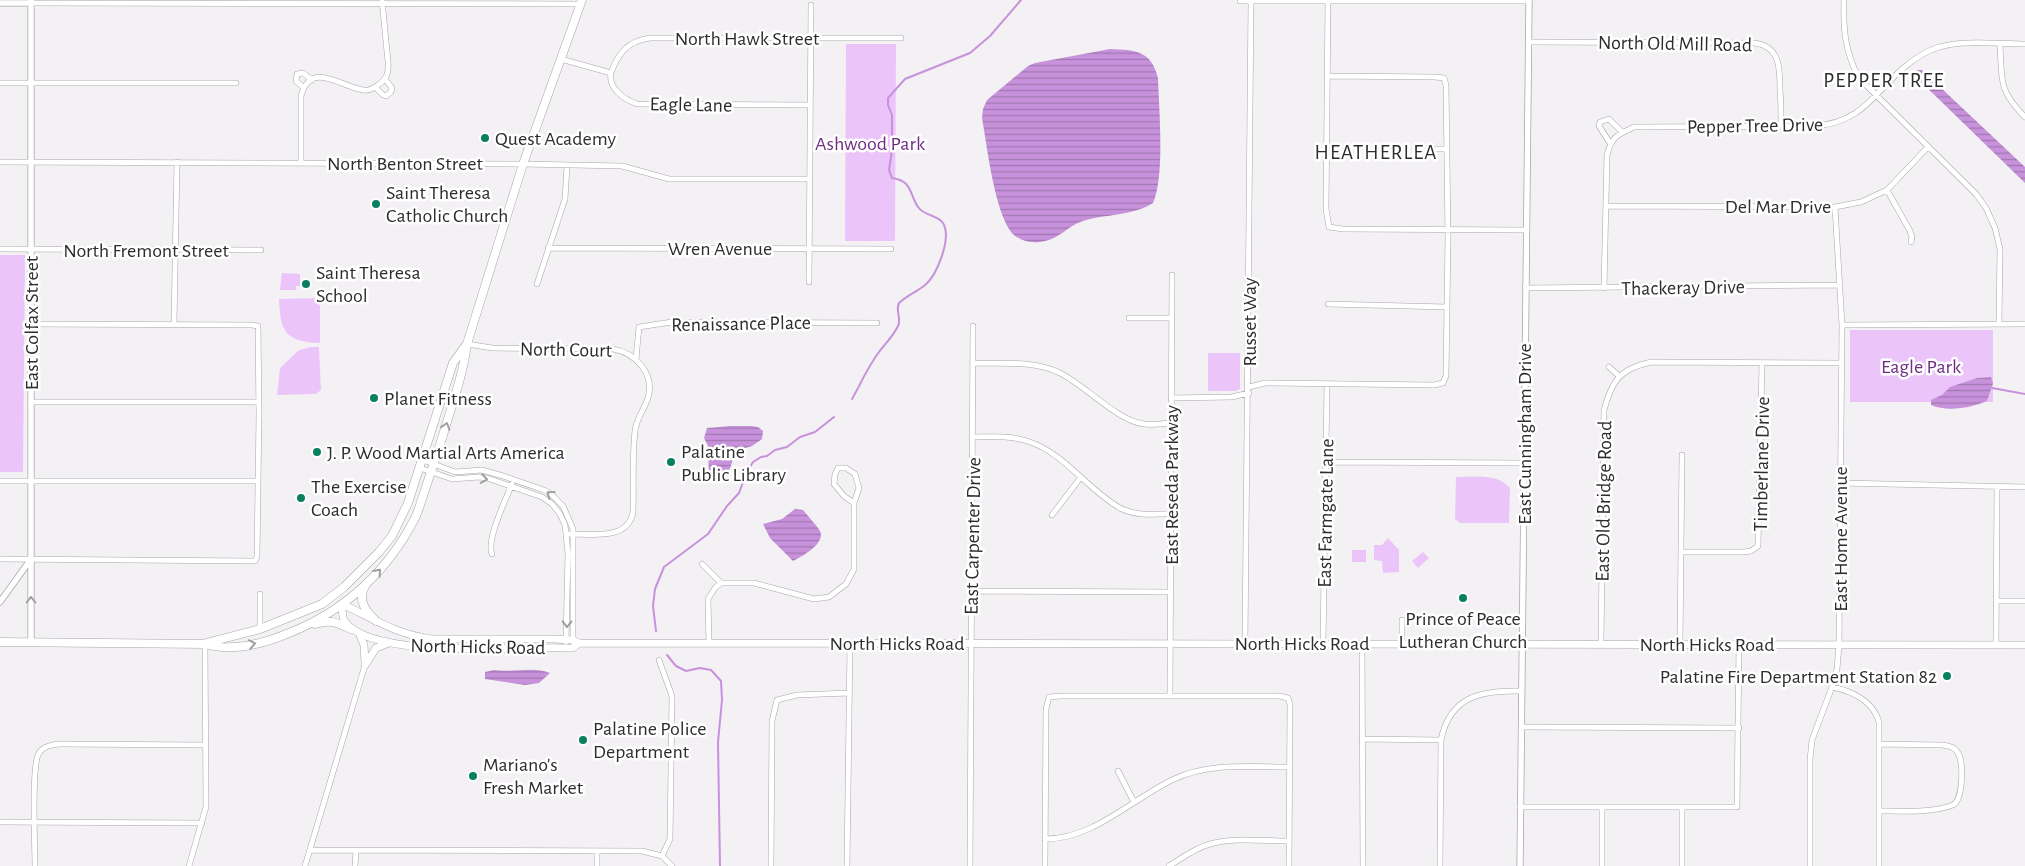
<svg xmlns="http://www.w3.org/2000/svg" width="2025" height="866" viewBox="0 0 2025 866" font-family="'Alegreya Sans',sans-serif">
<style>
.green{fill:#ebc5f9}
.water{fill:url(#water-rules)}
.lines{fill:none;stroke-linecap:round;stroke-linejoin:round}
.stream{stroke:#c791db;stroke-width:2}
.minor-casing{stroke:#a7a5a8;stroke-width:6}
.tertiary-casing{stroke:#a7a5a8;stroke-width:7}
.secondary-casing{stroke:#a7a5a8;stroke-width:8}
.primary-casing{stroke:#a7a5a8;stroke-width:9}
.minor{stroke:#fff;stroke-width:5}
.tertiary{stroke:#fff;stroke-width:5.5}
.secondary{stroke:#fff;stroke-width:7}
.primary{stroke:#fff;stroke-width:8}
.oneway{stroke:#a0a0a1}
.poi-dot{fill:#08805f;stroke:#fff;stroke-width:2}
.labels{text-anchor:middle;stroke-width:5;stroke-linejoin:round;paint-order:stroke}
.street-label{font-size:20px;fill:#2d2c2e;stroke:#fff}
.poi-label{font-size:20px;fill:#2d2c2e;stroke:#fff;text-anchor:start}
.park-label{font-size:20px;fill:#6e2d83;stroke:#fff}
.neighbourhood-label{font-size:21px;letter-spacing:1px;fill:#2d2c2e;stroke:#fff}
</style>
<defs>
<pattern id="water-rules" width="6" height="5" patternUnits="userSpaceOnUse" patternTransform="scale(1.25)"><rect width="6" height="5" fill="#c791db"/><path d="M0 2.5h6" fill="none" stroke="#a277b2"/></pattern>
</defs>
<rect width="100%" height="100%" fill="#f4f1f5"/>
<path class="green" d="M846 44H896L895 241H845Z
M0 255H25L23 472H0Z
M282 273 300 274V286H296V290H280Z
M318 298 320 302V343C285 342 280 331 279 299Z
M1850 330H1993V402H1850Z
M311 347H319L321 390 316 394 277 395 280 368 299 350Z
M1208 353H1240V389L1236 391H1208Z
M1456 477C1475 477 1497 473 1510 488L1509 523H1460L1455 519Z
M1388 538 1399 550V572L1383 573 1382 561 1374 560V545H1382Z
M1352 550H1366V562H1352Z
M1423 552 1429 558 1418 568 1412 561Z"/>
<path class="water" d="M1110 49C1135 50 1151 50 1158 78 1159 110 1165 176 1153 203 1133 216 1105 214 1083 221 1065 227 1060 240 1039 242 1030 243 1021 241 1014 235 995 217 987 145 982 118L983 109 987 100 1028 66 1035 63Z
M1917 70H1922L2025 167V183L1917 78Z
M1991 377 1993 383 1987 401C1971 408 1947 412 1931 405V400L1942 395 1950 387 1977 378Z
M731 426H751L758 427 763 431 762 439 752 446 736 451C730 465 727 491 709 480L708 446 704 438 707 428Z
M795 509 803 510C807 515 818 527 820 531 826 544 801 557 793 561L770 538 763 524 782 519Z
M494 670C512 673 534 666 550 673L539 683 525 685 485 679V672Z"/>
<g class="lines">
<path class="stream" d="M1992 388 2025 394
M852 399C859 387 865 373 873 361 880 348 892 339 898 326 902 318 895 312 899 303 906 296 916 292 924 286 937 276 952 238 943 223 938 215 924 216 918 207 909 194 913 181 892 178L889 170 892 150V115L888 105V98L905 79 970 53 990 36 1021 0
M656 631 653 606 655 589 664 567 708 534 727 506 739 493 746 474 753 462 761 457 767 456 775 450 787 447 800 437 815 432 834 417
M667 655 676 666 686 671 700 668 711 670 721 681 722 700 718 742 720 866"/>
<defs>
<path id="minor" d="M1328 0 1326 209 1329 227 1343 229 1526 230
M1844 0C1843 29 1845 52 1859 78L1976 194 1986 208 1995 228 2000 249 1999 324
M1240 1H1529
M31 3 580 4
M1529 42 1754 43C1780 46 1780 68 1780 89 1781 101 1781 113 1781 125
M2000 44C2002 80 1998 90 2025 117
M561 59 611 73C608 89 624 99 637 104L810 105
M611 73C618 53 628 41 650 38H901
M0 83H236
M375 87 383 95 386 96 391 92 392 88 385 79
M304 88 296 81 297 74 303 73 312 80
M1610 143 1599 126 1600 122 1609 119 1622 132
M1433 149H1447
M1327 157H1342
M0 162 523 164 622 166 669 179H808
M301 162V96C311 58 344 89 364 90 369 91 374 88 378 85 387 79 389 72 388 62L382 0
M1887 190 1910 231 1912 237 1911 242
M1607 206 1835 207 1861 202 1887 190 1927 148
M548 248 891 249
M0 249 261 250
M809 282 811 5
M537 284 565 199 567 166
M1525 288 1840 285
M1604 288 1607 155C1612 136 1617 135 1634 127L1813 126C1870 124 1880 78 1923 54 1952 37 1992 44 2025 44
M1328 304 1447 307
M1129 318H1171
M174 323 177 162
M1842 325 2025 324
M467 344 492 348 613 349C636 353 655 374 648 398 644 410 636 419 635 431 632 457 634 485 633 512 628 542 589 533 567 534
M636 359 639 327 672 322 877 323
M973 363C1002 364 1033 360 1060 373 1085 385 1117 421 1144 424 1152 425 1162 424 1170 423
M1609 367 1619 376
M1249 387 1265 383 1434 385 1443 383 1446 376 1448 237 1446 85 1444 78 1435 77 1328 76
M1171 398 1232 397 1249 393
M31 402H259
M973 437C992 437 1012 435 1030 442 1065 454 1088 490 1120 508 1135 516 1153 514 1169 514
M423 460 455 472 482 470 503 476 544 490 551 494 563 506 573 529V642
M1326 462 1524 463
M420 468 452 479 479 477 487 478 542 497 552 504 560 514 565 525 568 553 566 642
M0 481H258
M1840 483 2025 487
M1052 515 1081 477
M1681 552H1744L1751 551 1758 546 1762 363
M492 554C486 540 506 499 512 484
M0 559 255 561 257 557 259 415 258 326 252 325 31 324
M702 564 721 583
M972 591 1171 592
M1997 601H2025
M260 629V594
M709 643 708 599 715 588 721 583H754L814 599 829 597 846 584 854 569V503L859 488 855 474 846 468H838L835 474 834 484 844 496 854 503
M1245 643 1251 1
M1323 643 1327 384
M1362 643 1363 866
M1402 643V620
M1601 643 1604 410C1612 380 1620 369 1651 362L1841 363
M1680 644 1682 455
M1996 645 1997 487
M659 660 672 696 670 839 662 856
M1832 687C1852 691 1873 701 1879 722V866
M1170 695 1172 275
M1522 727 1739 728
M1362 739 1441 740
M1118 771 1134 802
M1520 807H1737L1739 644
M1879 811C1900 811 1933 813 1953 805 1963 800 1964 762 1958 753 1955 747 1949 746 1942 745L1880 744
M0 822 202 823
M1045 839C1093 839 1131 800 1172 780 1209 762 1251 767 1290 767
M310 850 642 851 662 856 672 866
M35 866C35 847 31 764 39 753 43 746 52 745 60 744L205 745
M189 866 206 807 205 644
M305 866 365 665
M355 866 356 851
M597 866V852
M771 866 772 721 777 700 797 695 849 693
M847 866 850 643
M970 866 973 326
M1045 866 1046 709 1049 697 1061 696H1279L1288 698 1290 705 1289 866
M1169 866C1182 858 1195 848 1210 844 1235 837 1264 841 1289 841
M1440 866 1441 740C1450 695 1483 690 1522 691
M1602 866V807
M1682 866V808
M1810 866V760L1812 740 1832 687 1837 669 1839 645 1842 325 1835 207"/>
<path id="tertiary" d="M0 3H31
M0 602 31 559
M31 642V0
M1520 866 1529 0"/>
<path id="secondary" d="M359 633 364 645 365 663
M579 643 573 648H566C519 646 375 660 345 622 342 618 342 610 342 604 374 619 395 634 432 639H554L573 640 579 643 2025 645
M365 665 376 648 389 643"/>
<path id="primary" d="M365 586C357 601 366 611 376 621
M315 624C331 619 337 623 351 629
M0 642 205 644C232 652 263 644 289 633 345 611 388 571 415 518 419 510 421 501 424 493 430 474 437 455 443 435 452 405 463 375 467 344L523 164 582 0
M206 643 260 629 322 604 344 587 379 552 392 536 408 503 453 363 466 345"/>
</defs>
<use href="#minor" class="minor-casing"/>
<use href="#tertiary" class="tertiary-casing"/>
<use href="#secondary" class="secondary-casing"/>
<use href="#primary" class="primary-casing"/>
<use href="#minor" class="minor"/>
<use href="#tertiary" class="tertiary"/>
<use href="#secondary" class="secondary"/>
<use href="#primary" class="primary"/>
</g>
<defs><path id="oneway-chevron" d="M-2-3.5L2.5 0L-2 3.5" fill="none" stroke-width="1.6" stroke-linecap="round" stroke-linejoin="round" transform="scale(1.25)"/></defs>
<g class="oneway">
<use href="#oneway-chevron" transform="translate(446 426) rotate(-73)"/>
<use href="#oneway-chevron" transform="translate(484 479) rotate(10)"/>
<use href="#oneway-chevron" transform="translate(550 494) rotate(-144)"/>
<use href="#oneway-chevron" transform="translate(378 572) rotate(-48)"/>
<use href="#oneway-chevron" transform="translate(31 600) rotate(-90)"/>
<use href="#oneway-chevron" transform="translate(567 624) rotate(91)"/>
<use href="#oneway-chevron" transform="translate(252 644) rotate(-11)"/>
</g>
<g class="poi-dot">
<circle cx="485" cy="138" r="5"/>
<circle cx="376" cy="204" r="5"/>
<circle cx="306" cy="284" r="5"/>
<circle cx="374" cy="398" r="5"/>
<circle cx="317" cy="452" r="5"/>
<circle cx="671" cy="462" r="5"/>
<circle cx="301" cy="498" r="5"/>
<circle cx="1463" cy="598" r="5"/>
<circle cx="1947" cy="676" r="5"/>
<circle cx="583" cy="740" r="5"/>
<circle cx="473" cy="776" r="5"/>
</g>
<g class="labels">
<g class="street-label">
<text x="747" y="45">North Hawk Street</text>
<text transform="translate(1675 43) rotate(1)" y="7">North Old Mill Road</text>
<text transform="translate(691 104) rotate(1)" y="7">Eagle Lane</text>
<text transform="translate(1755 125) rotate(-1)" y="7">Pepper Tree Drive</text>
<text x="405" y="170">North Benton Street</text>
<text x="1778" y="213">Del Mar Drive</text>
<text x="720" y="255">Wren Avenue</text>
<text x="146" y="257">North Fremont Street</text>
<text transform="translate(1683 287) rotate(-1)" y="7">Thackeray Drive</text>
<text transform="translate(1249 322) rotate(-90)" y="7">Russet Way</text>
<text transform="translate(31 323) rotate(-90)" y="7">East Colfax Street</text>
<text transform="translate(741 323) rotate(-1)" y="7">Renaissance Place</text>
<text transform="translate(566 349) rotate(1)" y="7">North Court</text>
<text transform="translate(1524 434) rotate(-90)" y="7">East Cunningham Drive</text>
<text transform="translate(1761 464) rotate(-89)" y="7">Timberlane Drive</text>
<text transform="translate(1171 485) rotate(-90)" y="7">East Reseda Parkway</text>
<text transform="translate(1603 501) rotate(-89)" y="7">East Old Bridge Road</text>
<text transform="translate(1325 513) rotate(-89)" y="7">East Farmgate Lane</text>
<text transform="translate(972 536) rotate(-89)" y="7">East Carpenter Drive</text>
<text transform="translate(1840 539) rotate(-90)" y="7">East Home Avenue</text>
<text x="897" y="650">North Hicks Road</text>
<text x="1302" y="650">North Hicks Road</text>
<text x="1707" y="651">North Hicks Road</text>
<text transform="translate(478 646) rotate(1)" y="7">North Hicks Road</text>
</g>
<g class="poi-label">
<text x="495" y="145">Quest Academy</text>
<text x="386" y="199">Saint Theresa<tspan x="386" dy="23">Catholic Church</tspan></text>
<text x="316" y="279">Saint Theresa<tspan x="316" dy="23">School</tspan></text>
<text x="384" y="405">Planet Fitness</text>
<text x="681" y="458">Palatine<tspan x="681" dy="23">Public Library</tspan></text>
<text x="327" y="459">J. P. Wood Martial Arts America</text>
<text x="311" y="493">The Exercise<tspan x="311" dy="23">Coach</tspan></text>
<text x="1463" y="625" text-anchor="middle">Prince of Peace<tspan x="1463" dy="23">Lutheran Church</tspan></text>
<text x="1937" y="683" text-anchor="end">Palatine Fire Department Station 82</text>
<text x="593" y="735">Palatine Police<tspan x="593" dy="23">Department</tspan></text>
<text x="483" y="771">Mariano's<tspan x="483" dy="23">Fresh Market</tspan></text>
</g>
<g class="park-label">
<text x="870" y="150">Ashwood Park</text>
<text x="1921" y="373">Eagle Park</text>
</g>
<g class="neighbourhood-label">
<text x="1884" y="87">PEPPER TREE</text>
<text x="1376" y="159">HEATHERLEA</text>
</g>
</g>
</svg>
